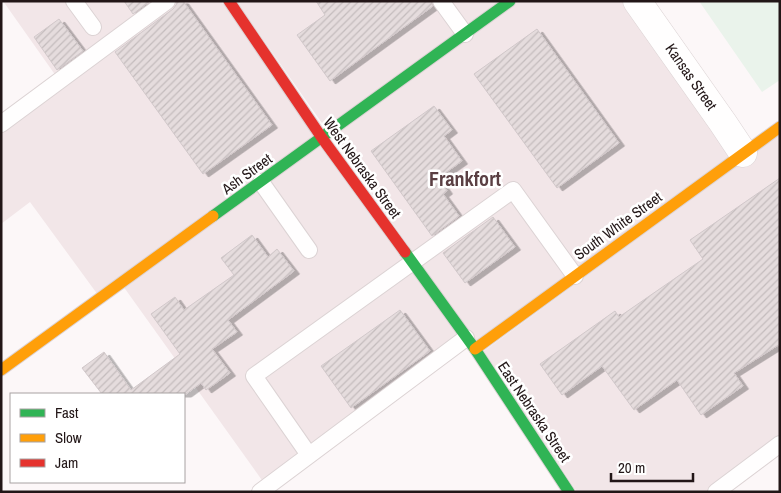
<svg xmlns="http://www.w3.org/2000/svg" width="781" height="493" viewBox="0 0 781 493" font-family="'Archivo Narrow',sans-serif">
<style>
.built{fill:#f2e6e8}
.park{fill:#eaf3eb}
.building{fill:url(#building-hatch);stroke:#d1c8ca;filter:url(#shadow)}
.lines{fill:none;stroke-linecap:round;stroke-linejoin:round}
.lane-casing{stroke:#dcd3d4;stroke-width:18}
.street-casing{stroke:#dcd3d4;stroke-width:29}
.fast-casing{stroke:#dcd3d4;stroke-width:13}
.slow-casing{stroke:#dcd3d4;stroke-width:13}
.jam-casing{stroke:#dcd3d4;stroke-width:13}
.lane{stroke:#fffefe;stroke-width:16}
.street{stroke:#fffefe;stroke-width:28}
.fast{stroke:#30b455;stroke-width:11}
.slow{stroke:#ff9f0a;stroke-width:11}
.jam{stroke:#e5322d;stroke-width:11}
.labels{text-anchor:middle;stroke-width:5;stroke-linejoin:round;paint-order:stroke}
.street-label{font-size:15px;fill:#221617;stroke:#fff}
.district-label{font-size:20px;font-weight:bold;fill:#5a3f43;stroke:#fff}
</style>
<defs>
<pattern id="building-hatch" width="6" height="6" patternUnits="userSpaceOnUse" patternTransform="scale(1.25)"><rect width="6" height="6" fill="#e5dcdd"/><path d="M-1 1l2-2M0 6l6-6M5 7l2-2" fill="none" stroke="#c4bcbd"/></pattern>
<filter id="shadow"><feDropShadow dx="5.5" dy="3" stdDeviation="0" flood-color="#0004"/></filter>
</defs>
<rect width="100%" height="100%" fill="#fcf7f8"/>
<path class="built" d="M3 1H221L316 136 98 295 30 202 1 224V117L56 76Z
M236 1H628L735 152 476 342Z
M780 134V456L771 445 708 492H577L484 351Z
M321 143 465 344 269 490 123 286Z"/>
<path class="park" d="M699 1H780V80L762 92Z"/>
<path class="building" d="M124 1H150L133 14Z
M177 1H183L272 125 203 174 115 52 173 9 176 5Z
M316 1H431L433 6 330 81 297 35 325 15Z
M59 19 83 51 57 70 34 37Z
M537 29 619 143 557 188 474 74Z
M434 106 452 130 444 136 462 161 438 178 447 191 443 194 459 216 432 236 371 151Z
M780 178V344L734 373 743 386 701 415 677 380 634 410 602 366 562 395 540 364 615 311 619 317 703 259 690 240Z
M493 217 515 247 465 283 443 253Z
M252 235 268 257 277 249 294 271 228 320 237 332 212 349 230 373 206 390 201 383 186 394H102L82 368 104 352 131 390 180 354 151 314 175 297 184 310 234 275 221 258Z
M400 310 430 351 351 408 321 366Z"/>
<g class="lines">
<defs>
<path id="lane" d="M74 1 93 27
M441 1 465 34
M1 124 167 1
M261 182 309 250
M309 455 254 376 513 190 575 276
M260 492 466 338
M716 492 780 444"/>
<path id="street" d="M637 1 723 123 743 153"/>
<path id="fast" d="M213 216 510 1
M405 252 475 349 569 492"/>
<path id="slow" d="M475 349 780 127
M1 370 213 216"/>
<path id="jam" d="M229 1 322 138 405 252"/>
</defs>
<use href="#lane" class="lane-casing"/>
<use href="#street" class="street-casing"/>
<use href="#fast" class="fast-casing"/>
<use href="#slow" class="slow-casing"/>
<use href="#jam" class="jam-casing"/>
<use href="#lane" class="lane"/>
<use href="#street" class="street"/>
<use href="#fast" class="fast"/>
<use href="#slow" class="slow"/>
<use href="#jam" class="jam"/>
</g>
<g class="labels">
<g class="street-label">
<text transform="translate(691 77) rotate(55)" y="5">Kansas Street</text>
<text transform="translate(362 168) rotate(54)" y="5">West Nebraska Street</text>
<text transform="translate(247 174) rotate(-36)" y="5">Ash Street</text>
<text transform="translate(618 226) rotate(-36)" y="5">South White Street</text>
<text transform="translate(534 412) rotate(56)" y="5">East Nebraska Street</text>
</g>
<g class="district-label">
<text x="465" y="186">Frankfort</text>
</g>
</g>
<rect width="781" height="493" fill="none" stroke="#221617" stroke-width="5"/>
<rect x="10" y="393" width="175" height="90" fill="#ffffff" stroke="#a7a2a2"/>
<rect x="20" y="409" width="25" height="8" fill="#30b455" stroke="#a7a2a2"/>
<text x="55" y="418" font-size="15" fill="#221617">Fast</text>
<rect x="20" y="434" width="25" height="8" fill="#ff9f0a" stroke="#a7a2a2"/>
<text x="55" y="443" font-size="15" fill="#221617">Slow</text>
<rect x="20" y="459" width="25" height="8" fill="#e5322d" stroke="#a7a2a2"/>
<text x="55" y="468" font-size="15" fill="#221617">Jam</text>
<path d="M611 473v8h82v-8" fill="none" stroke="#221617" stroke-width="2.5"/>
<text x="618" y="473" font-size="15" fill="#221617" stroke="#ffffff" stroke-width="4" paint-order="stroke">20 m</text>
</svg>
